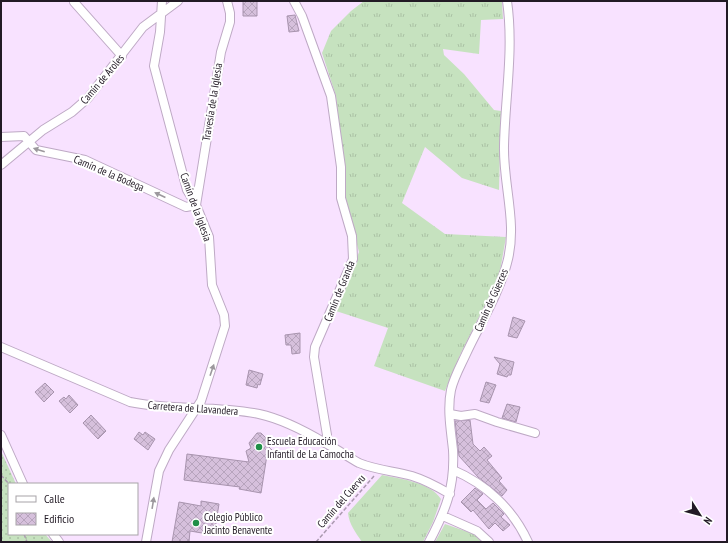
<svg xmlns="http://www.w3.org/2000/svg" width="728" height="543" viewBox="0 0 728 543" font-family="'PT Sans Narrow',sans-serif">
<style>
.grass{fill:url(#grass-tufts)}
.park{fill:url(#park-dots)}
.building{fill:url(#building-cross-hatch);stroke:#a894ae}
.lines{fill:none;stroke-linecap:round;stroke-linejoin:round}
.minor-casing{stroke:#bea9c5;stroke-width:10}
.path{stroke:#ab9ab0;stroke-width:1.5;stroke-dasharray:4 2;stroke-linecap:butt}
.minor{stroke:#fff;stroke-width:8}
.oneway{fill:#9c989d}
.poi-dot{fill:#208f48;stroke:#fff;stroke-width:1.5}
.labels{text-anchor:middle;stroke-width:4;stroke-linejoin:round;paint-order:stroke}
.street-label{font-size:11px;fill:#221a25;stroke:#fff}
.poi-label{font-size:11px;fill:#221a25;stroke:#fff;text-anchor:start}
</style>
<defs>
<pattern id="grass-tufts" width="24" height="20" patternUnits="userSpaceOnUse"><rect width="24" height="20" fill="#c6e2bf"/><path d="M3 7l-1-3M5 7V3M7 7l1-3M15 17l-1-3M17 17v-4M19 17l1-3" fill="none" stroke="#aac1a4"/></pattern>
<pattern id="park-dots" width="8" height="8" patternUnits="userSpaceOnUse"><rect width="8" height="8" fill="#c6e2bf"/><path d="M2 2h.1M6 6h.1" fill="none" stroke="#aac1a4" stroke-width="1.8" stroke-linecap="round"/></pattern>
<pattern id="building-cross-hatch" width="8" height="8" patternUnits="userSpaceOnUse"><rect width="8" height="8" fill="#d6c0dc"/><path d="M0 0l8 8M0 8l8-8" fill="none" stroke="#b7a4bd"/></pattern>
</defs>
<rect width="100%" height="100%" fill="#f8e2ff"/>
<path class="grass" d="M364 1H502V3L503 19 481 20 479 54 443 49 444 55 464 74 494 110 501 111 499 190 462 178 425 147 402 203 445 234 506 237 499 277 460 355 445 391 374 366 388 328 336 311 359 252 344 197 336 96 322 53 331 31 351 11Z
M382 475C401 479 430 482 441 499L433 522 423 542H362C356 533 349 524 348 513Z
M445 524 474 534 482 542H435Z"/>
<path class="park" d="M1 451 16 484H9V534H45L52 542H1Z"/>
<path class="building" d="M243 1H257V16H243Z
M295 15 299 31 289 32 287 16Z
M513 317 525 321 517 338 508 336Z
M300 333V353L292 354 291 345H286L285 335Z
M494 357 514 362 511 375H508L507 377 497 374 500 364Z
M249 370 263 374 260 385 258 384 257 388 246 385Z
M486 382 496 385 489 403 480 401Z
M45 383 54 392 44 402 35 392Z
M69 395 78 405 70 413 59 401 64 397 66 399Z
M507 404 520 407 516 422 502 418Z
M91 415 106 431 98 439 83 423Z
M470 420 473 444 480 451 484 447 492 456 487 460 502 478 499 481 507 490 502 496 478 477 459 456 455 421Z
M139 432 143 435 145 432 155 439 148 450 134 439Z
M257 433H261L266 438 267 445 277 455 274 459 267 455 261 493 239 489 240 487 184 480 187 454 249 462 246 451 251 448 249 443Z
M475 488 483 494 477 500 486 509 493 503 504 514 501 517 510 525 503 531 495 523 489 529 473 510 471 512 461 502Z
M201 501 219 504 214 535 190 531 189 542H172L179 502 201 506Z"/>
<g class="lines">
<defs>
<path id="minor" d="M294 1 302 16 331 96 341 167V198L352 236 353 259 315 347 314 357 327 435 326 443
M74 2 122 56
M1 137 24 136 36 150 85 160 186 207 196 205
M1 165 43 130 72 112 88 98 143 27 178 1
M196 205 221 52 230 22V13L227 1
M1 347 130 402C172 411 215 405 259 414 282 419 305 431 325 443 337 449 348 457 359 463 376 470 394 471 412 476 425 480 438 487 450 494
M450 414 461 416 475 414 497 422 535 433
M1 435 23 484
M453 470C486 484 513 509 528 542
M443 516 477 531 489 542
M53 534 59 542
M146 542 159 471 169 450 201 401 225 326 224 315 212 285 209 237 196 205 187 190 154 66 160 32 162 1
M429 542C446 510 455 487 453 450 451 431 447 409 451 390 454 377 461 365 466 354 480 324 499 294 507 263 518 224 503 185 504 146 505 98 514 49 507 1"/>
</defs>
<use href="#minor" class="minor-casing"/>
<path class="path" d="M1 475 9 484
M24 534 27 542
M316 542 374 476"/>
<use href="#minor" class="minor"/>
</g>
<defs><path id="oneway-solid" d="M-6-.8H1V-3.2L6.5 0L1 3.2V.8H-6Z"/></defs>
<g class="oneway">
<use href="#oneway-solid" transform="translate(39 150) rotate(-163)"/>
<use href="#oneway-solid" transform="translate(160 195) rotate(-155)"/>
<use href="#oneway-solid" transform="translate(212 370) rotate(-71)"/>
<use href="#oneway-solid" transform="translate(153 503) rotate(-81)"/>
</g>
<g class="poi-dot">
<circle cx="259" cy="447" r="4"/>
<circle cx="196" cy="523" r="4"/>
</g>
<g class="labels">
<g class="street-label">
<text transform="translate(102 79) rotate(-50)" y="4">Camín de Aroles</text>
<text transform="translate(212 102) rotate(-81)" y="4">Travesía de la Iglesia</text>
<text transform="translate(109 173) rotate(23)" y="4">Camín de la Bodega</text>
<text transform="translate(196 207) rotate(70)" y="4">Camín de la Iglesia</text>
<text transform="translate(339 291) rotate(-68)" y="4">Camín de Granda</text>
<text transform="translate(491 300) rotate(-66)" y="4">Camín de Güerces</text>
<text transform="translate(193 408) rotate(4)" y="4">Carretera de Llavandera</text>
<text transform="translate(341 501) rotate(-49)" y="4">Camín del Cuervu</text>
</g>
<g class="poi-label">
<text x="267" y="445">Escuela Educación<tspan x="267" dy="13">Infantil de La Camocha</tspan></text>
<text x="204" y="521">Colegio Público<tspan x="204" dy="13">Jacinto Benavente</tspan></text>
</g>
</g>
<rect width="728" height="543" fill="none" stroke="#221a25" stroke-width="4"/>
<rect x="8" y="483" width="130" height="52" fill="#ffffff" stroke="#a7a3a8"/>
<rect x="16" y="496" width="20" height="6" fill="#ffffff" stroke="#a7a3a8"/>
<text x="44" y="503" font-size="12" fill="#221a25">Calle</text>
<rect x="16" y="513" width="20" height="12" fill="url(#building-cross-hatch)" stroke="#a7a3a8"/>
<text x="44" y="523" font-size="12" fill="#221a25">Edificio</text>
<g transform="translate(700 515) rotate(126)" stroke="#ffffff" stroke-width="3" paint-order="stroke">
<path d="M0-3L7 15L0 10L-7 15Z" fill="#221a25"/>
<text y="-6" font-size="11" font-weight="bold" text-anchor="middle" fill="#221a25">N</text>
</g>
</svg>
